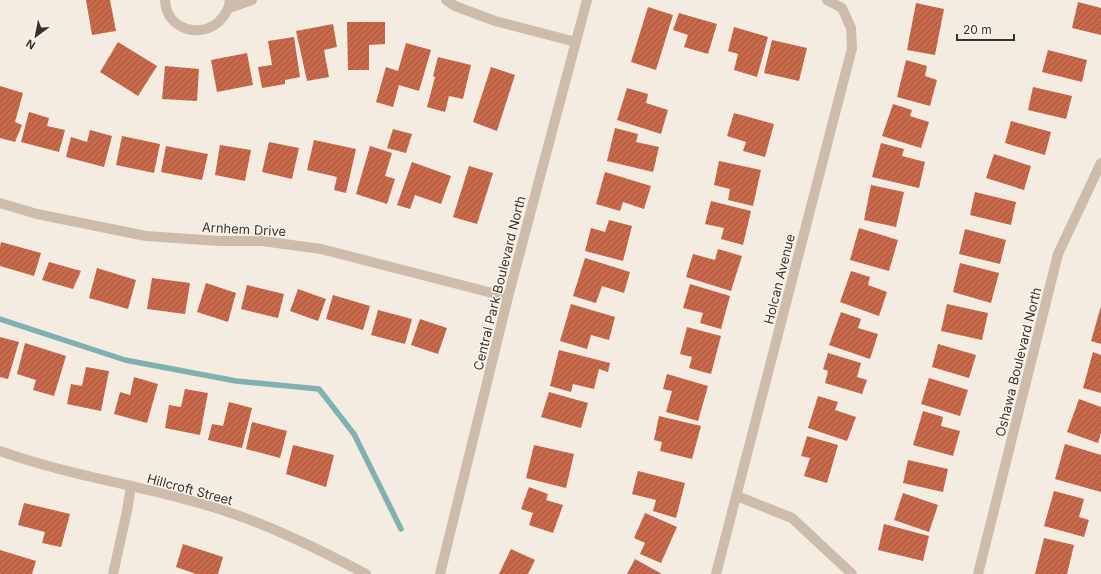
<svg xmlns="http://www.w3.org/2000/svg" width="1101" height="574" viewBox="0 0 1101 574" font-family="Inter,sans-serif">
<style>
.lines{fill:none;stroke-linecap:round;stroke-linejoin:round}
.stream{stroke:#7fb0b2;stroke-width:5.5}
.building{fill:url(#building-hatch)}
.minor{stroke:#cdbbac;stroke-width:10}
.labels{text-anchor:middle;stroke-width:3;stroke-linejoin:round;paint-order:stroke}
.street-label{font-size:13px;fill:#3b302b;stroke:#fbf5ee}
</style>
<defs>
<pattern id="building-hatch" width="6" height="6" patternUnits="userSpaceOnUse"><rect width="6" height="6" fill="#c8694b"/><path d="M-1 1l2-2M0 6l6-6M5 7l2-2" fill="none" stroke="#a4573f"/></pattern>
</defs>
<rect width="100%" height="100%" fill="#f4ebe1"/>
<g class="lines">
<path class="stream" d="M0 319 125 360 236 381 319 389 354 434 401 529"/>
</g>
<path class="building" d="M86 0H110L116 31 92 35Z
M1078 2 1101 8V35L1072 28Z
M916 3 944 9 935 55 907 50Z
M648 7 673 15 656 70 631 62Z
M679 13 717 24 708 54 684 47 688 35 673 30Z
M347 22H385V44L369 45V70H348Z
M333 24 337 47 324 50 329 77 307 81 296 31Z
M734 27 768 37 757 77 734 70 738 54 728 51Z
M294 37 300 77 285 80V84L262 88 258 67 272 65 268 41Z
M772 40 807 48 799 81 764 73Z
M118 42 157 66 138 96 100 72Z
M406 43 431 50 419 91 399 85 393 107 376 102 386 67 398 71Z
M1048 50 1087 60 1082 82 1042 72Z
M247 53 253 85 217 92 211 60Z
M438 57 471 65 463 99 449 96 445 112 427 107 435 77 433 76Z
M906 60 927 66 925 76 937 80 930 106 897 97Z
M165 66 199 69 197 101 162 99Z
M491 67 515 75 497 131 473 122Z
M0 86 23 93 15 122 22 125 15 142 0 138Z
M1033 87 1072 96 1066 119 1028 110Z
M627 88 648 94 646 103 668 110 661 134 617 120Z
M893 104 912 110 910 116 929 122 921 148 882 136Z
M29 112 49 118 47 126 65 130 59 152 21 142Z
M734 113 774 124 765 157 743 151 746 142 727 136Z
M1011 121 1051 132 1045 155 1005 143Z
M615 128 638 134 636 142 659 147 653 172 607 161Z
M393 129 412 134 406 153 387 148Z
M90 130 112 136 104 167 66 157 71 137 87 142Z
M122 136 160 144 154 173 116 165Z
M314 140 356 149 346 193 334 190 337 177 307 170Z
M269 142 299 148 292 179 262 172Z
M881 143 904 149 902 156 925 162 919 188 872 177Z
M220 145 251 150 245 181 215 175Z
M166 146 208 154 202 180 161 172Z
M370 146 392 153 385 176 395 179 387 204 356 194Z
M994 154 1031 166 1024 190 986 178Z
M719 161 761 170 753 206 728 200 730 189 714 185Z
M412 162 451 176 441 204 415 195 410 209 397 205Z
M469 166 493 173 477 224 453 217Z
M605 172 651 186 644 209 623 202 620 211 596 204Z
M871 185 904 192 896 227 864 220Z
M975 192 1016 202 1011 225 970 215Z
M711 201 751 211 743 245 721 239 724 228 705 224Z
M609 220 632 226 623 261 585 251 591 228 605 232Z
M859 228 898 240 889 271 850 260Z
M965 229 1006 240 1000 264 959 254Z
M1 242 41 253 34 276 0 266V247Z
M718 249 742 256 731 291 686 277 693 254 715 260Z
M585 258 630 272 624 293 602 286 596 303 573 296Z
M49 262 81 271 73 289 42 280Z
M960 263 999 273 991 303 953 292Z
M97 268 136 280 128 309 89 298Z
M851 271 870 277 868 285 887 292 879 316 840 302Z
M152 278 190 283 185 314 147 309Z
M206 283 236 293 228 322 197 312Z
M690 284 730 296 721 329 700 323 703 313 683 308Z
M247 285 284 294 278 318 241 309Z
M298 289 326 299 318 321 290 311Z
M333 295 370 306 363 330 326 319Z
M571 304 615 317 609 340 591 335 587 349 560 341Z
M947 304 988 313 982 340 941 331Z
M1101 306V344L1091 341Z
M378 310 412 319 405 344 371 335Z
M841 312 861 319 858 328 878 334 870 359 829 345Z
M420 319 447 328 438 354 411 345Z
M687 327 721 336 711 374 689 368 692 357 680 354Z
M0 337 19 342 8 379 0 377Z
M25 343 66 356 54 396 33 390 36 380 17 374Z
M938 344 976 355 969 378 932 367Z
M559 350 610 363 608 372 599 369 594 389 573 384 571 392 550 386Z
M1093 352 1101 355V393L1083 388Z
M828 353 861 363 857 377 867 380 862 394 825 383 828 371 823 369Z
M86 367 109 371 101 411 67 404 71 384 82 386Z
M667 374 708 386 698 421 666 412 672 391 663 389Z
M134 377 158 384 147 423 114 414 120 392 130 395Z
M929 378 968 390 960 416 921 404Z
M185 389 208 393 200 435 165 428 169 405 181 407Z
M549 392 588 403 581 428 541 417Z
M818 396 838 402 835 410 856 417 847 441 808 428Z
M1079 399 1101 407V433L1098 443 1067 432Z
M229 402 252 408 242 448 208 440 212 424 223 426Z
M923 411 943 417 941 426 960 431 953 456 913 445Z
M659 416 701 426 692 459 660 451 662 442 654 440Z
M252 422 287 431 280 458 246 449Z
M807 436 838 445 827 483 804 476 810 458 801 456Z
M1065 444 1101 455V492L1055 479Z
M293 445 334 455 326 487 286 474Z
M534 445 574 454 566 488 526 478Z
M908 460 948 469 943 492 903 483Z
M638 471 685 483 676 518 653 511 656 500 632 494Z
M529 487 548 494 546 500 563 505 553 533 529 525 533 513 521 509Z
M1054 491 1084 499 1079 517 1089 520 1084 537 1044 526Z
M903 493 938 505 929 532 894 520Z
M24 503 70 514 61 547 42 543 45 532 18 525Z
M645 513 677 527 661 563 640 554 645 543 634 538Z
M884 524 929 536 923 561 878 550Z
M1044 538 1074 545 1067 574H1035Z
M183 544 223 557 218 574H196L176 567Z
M511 549 535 560 528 574H499Z
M0 550 36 561 32 574H0Z
M635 559 662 574H627Z"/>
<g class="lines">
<path class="minor" d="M165 0C166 31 205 41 223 17 227 11 229 8 230 0
M446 0 455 6 495 21 576 42
M229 8 252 0
M0 203 37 214 146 236 219 241H262L321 249 508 297
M0 451C75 478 156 487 231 513 278 529 322 551 366 574
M737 496 792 518 852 574
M113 574 127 511 131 486
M440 574 508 297 587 0
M716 574 852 48 851 28 842 8 827 0
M978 574 1058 254 1101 163"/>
</g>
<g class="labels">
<g class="street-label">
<text transform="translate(244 229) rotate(3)" y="5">Arnhem Drive</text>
<text transform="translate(779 279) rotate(-76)" y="5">Holcan Avenue</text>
<text transform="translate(499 283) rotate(-76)" y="5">Central Park Boulevard North</text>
<text transform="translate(1018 362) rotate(-76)" y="5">Oshawa Boulevard North</text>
<text transform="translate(190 489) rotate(15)" y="5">Hillcroft Street</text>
</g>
</g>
<g transform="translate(36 36) rotate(212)" stroke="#fbf5ee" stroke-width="3" paint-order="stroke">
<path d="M0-3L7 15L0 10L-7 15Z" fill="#3b302b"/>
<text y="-6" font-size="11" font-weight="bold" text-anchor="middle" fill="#3b302b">N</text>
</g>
<path d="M957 34v6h57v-6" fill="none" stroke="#3b302b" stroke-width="2"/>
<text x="963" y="34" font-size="12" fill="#3b302b" stroke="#fbf5ee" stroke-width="3" paint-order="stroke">20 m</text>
</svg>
